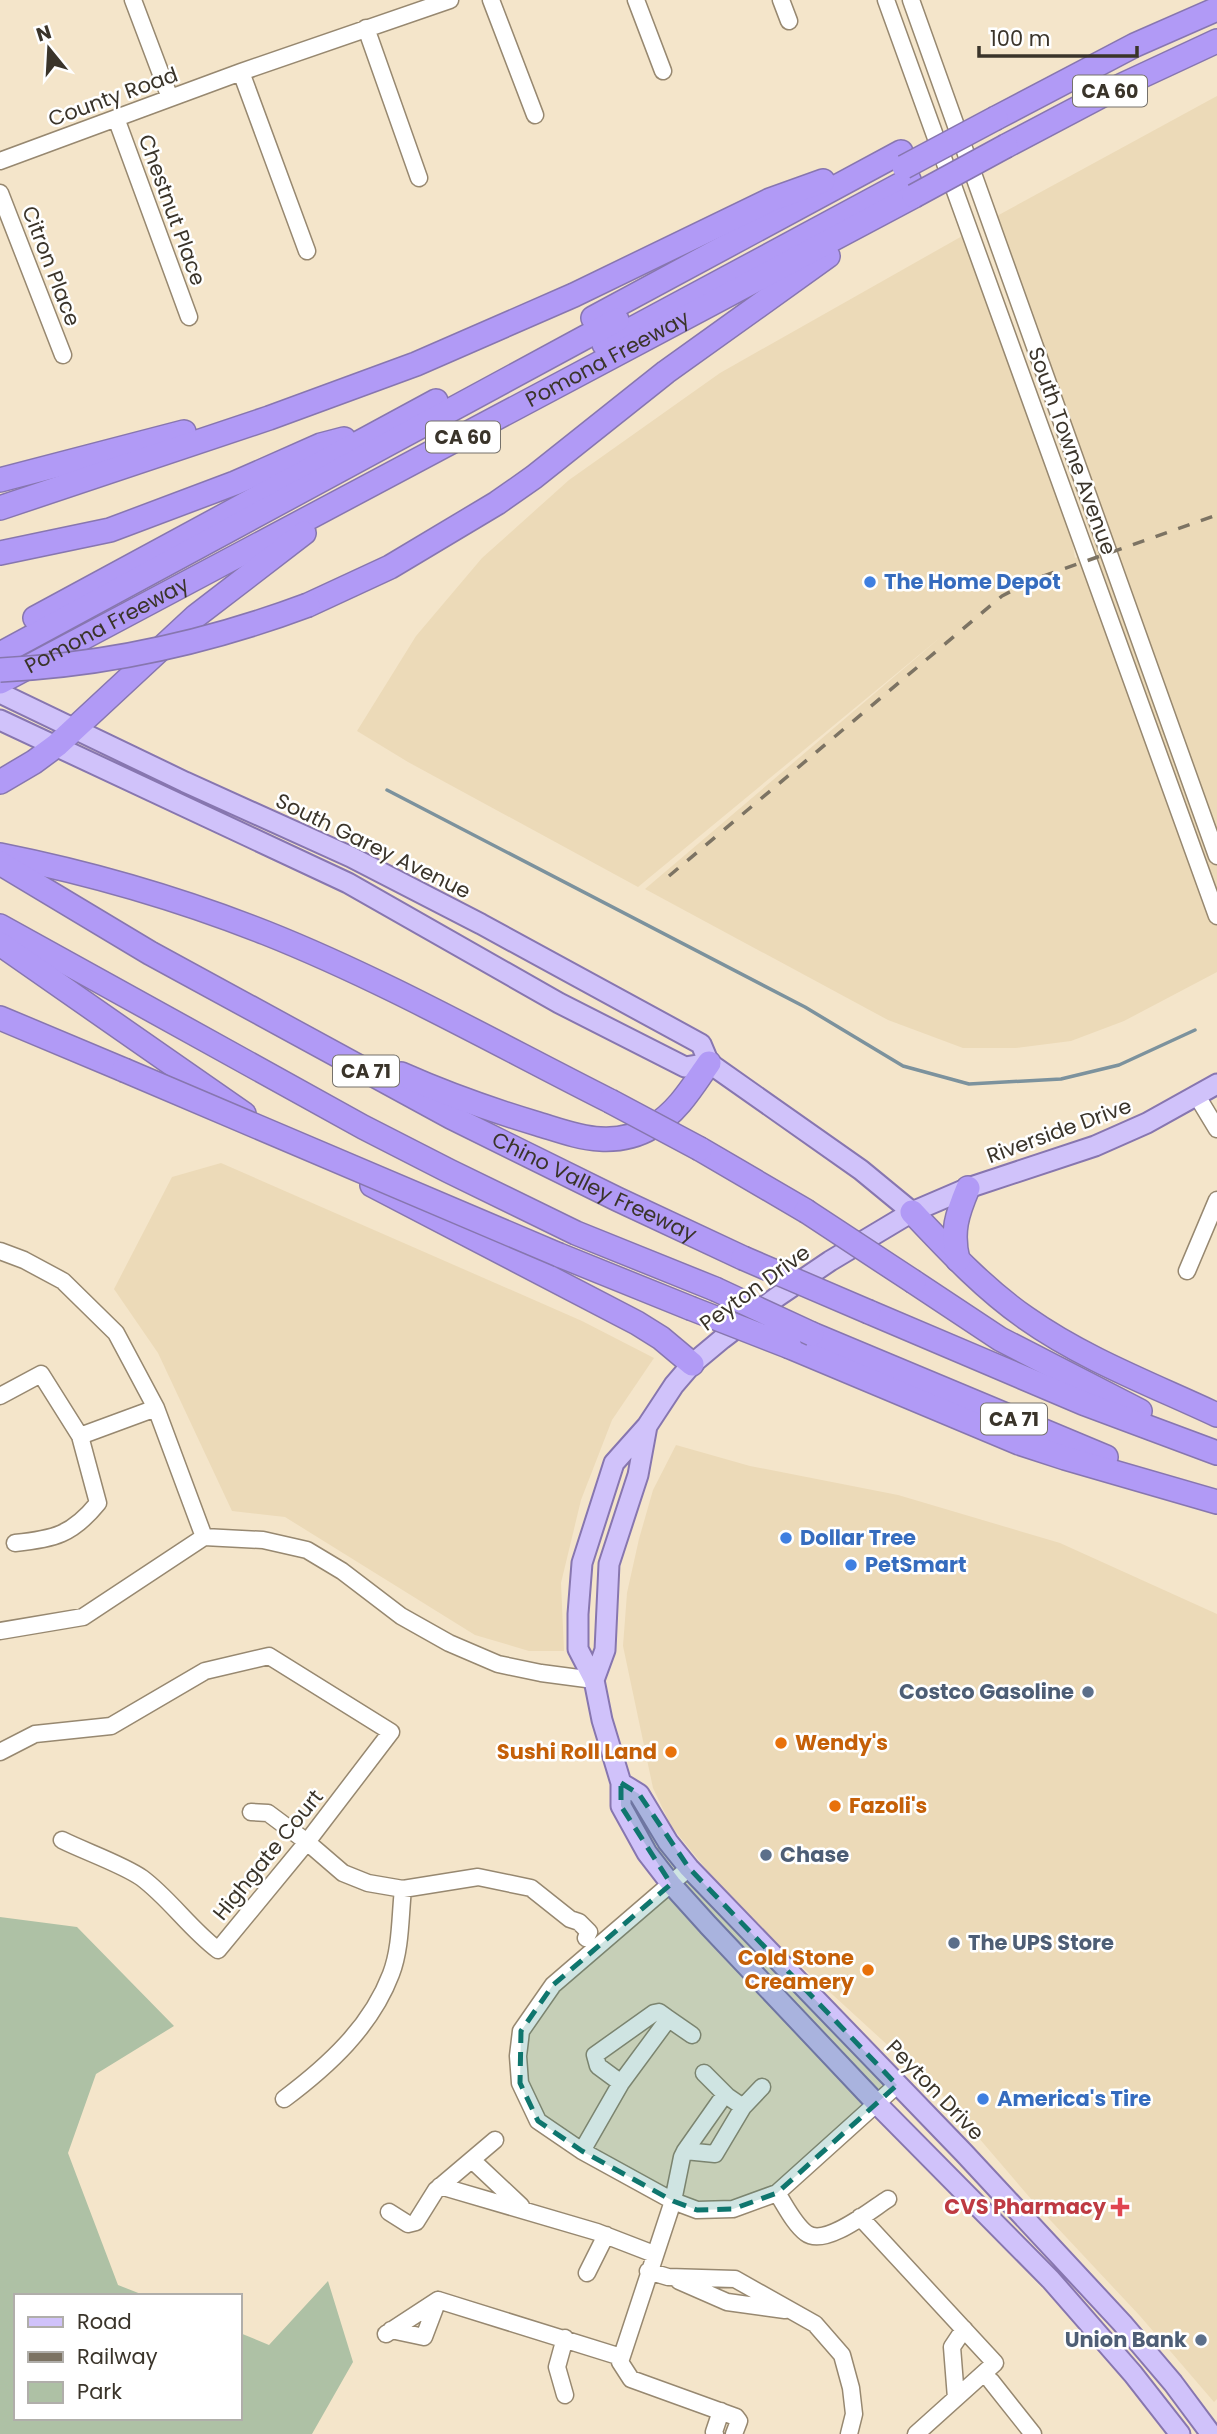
<svg xmlns="http://www.w3.org/2000/svg" width="1217" height="2434" viewBox="0 0 1217 2434" font-family="Poppins,sans-serif">
<style>
.built{fill:#ecdab8}
.green{fill:#aec1a5}
.lines{fill:none;stroke-linecap:round;stroke-linejoin:round}
.stream{stroke:#7c929d;stroke-width:3.5}
.minor-casing{stroke:#978870;stroke-width:19}
.major-casing{stroke:#8776af;stroke-width:23}
.highway-casing{stroke:#8776af;stroke-width:26}
.minor{stroke:#fff;stroke-width:16}
.major{stroke:#d0c2fa;stroke-width:19}
.highway{stroke:#b19af6;stroke-width:23}
.rail{stroke:#7c7363;stroke-width:3.5;stroke-dasharray:12 12;stroke-linecap:butt}
.highway-bridge-casing{stroke:#8776af;stroke-width:26;stroke-linecap:butt}
.highway-bridge{stroke:#b19af6;stroke-width:23}
.marked{fill:#0f766e;fill-opacity:0.2;stroke:#0f766e;stroke-width:5;stroke-dasharray:14 9;stroke-linejoin:round}
.shop-dot{fill:#3f7fe0;stroke:#fff;stroke-width:2.5}
.service-dot{fill:#5c6f8a;stroke:#fff;stroke-width:2.5}
.food-dot{fill:#e8710a;stroke:#fff;stroke-width:2.5}
.health-dot{fill:#e0444e;stroke:#fff;stroke-width:2.5}
.labels{text-anchor:middle;stroke-width:5;stroke-linejoin:round;paint-order:stroke}
.shield{fill:#fff;stroke:#75716a;stroke-width:2}
.shield-label{font-size:19px;font-weight:bold;fill:#3a342a}
.street-label{font-size:21px;fill:#3a342a;stroke:#fff}
.shop-label{font-size:21px;font-weight:bold;fill:#366cbe;stroke:#fff;text-anchor:start}
.service-label{font-size:21px;font-weight:bold;fill:#4e5e75;stroke:#fff;text-anchor:end}
.food-label{font-size:21px;font-weight:bold;fill:#c56008;stroke:#fff;text-anchor:start}
.health-label{font-size:21px;font-weight:bold;fill:#be3a42;stroke:#fff;text-anchor:end}
</style>
<rect width="100%" height="100%" fill="#f4e5ca"/>
<path class="built" d="M1217 96V972L1124 1021 1071 1041 1016 1048H963L888 1020 645 889 942 636 638 887 408 762 357 731 416 636 482 558 569 480 720 373 964 235 1071 535 1075 558 1096 550 984 223Z
M221 1163 582 1321 654 1358 612 1420 581 1500 561 1583 564 1651H529L475 1635 285 1517 232 1511 158 1353 114 1289 172 1177Z
M676 1445 750 1466 898 1495 1060 1543 1217 1614V2399L1214 2402 1140 2316 1037 2206 942 2095 737 1907 671 1826 653 1788 623 1646 627 1593 639 1539 653 1490Z"/>
<path class="green" d="M0 1917 77 1927 174 2026 96 2074 68 2153 118 2285 146 2296H16V2418H240V2333L269 2345 328 2281 353 2362 312 2434H0Z"/>
<g class="lines">
<path class="stream" d="M387 790 805 1007 903 1066 969 1084 1061 1079 1119 1065 1195 1030"/>
<defs>
<path id="minor" d="M133 0 170 98
M491 0 535 115
M636 0 663 71
M781 0 789 21
M886 0 1217 916
M911 0 1217 856
M366 28 419 178
M241 72 307 251
M116 118 189 317
M0 161 241 72 450 0
M0 193 63 355
M1197 1096 1217 1129
M0 1251 24 1260 63 1281 116 1333 156 1408 204 1537
M1187 1271 1217 1200
M0 1396 41 1374 80 1436 98 1503C72 1535 54 1539 15 1543
M80 1436 156 1408
M0 1631 83 1617 204 1537 263 1540 307 1550 342 1571 401 1616 449 1643 498 1664 541 1673 594 1680
M0 1752 35 1734 111 1726 205 1671 269 1656 391 1732 307 1842 218 1950C190 1929 170 1899 142 1878 124 1865 84 1851 62 1840
M251 1812 268 1813 307 1842 343 1873 368 1883 403 1889 478 1877 531 1888 570 1919 579 1922 589 1932 586 1938
M689 1868 553 1985 521 2031 518 2056 520 2083 538 2121 582 2151 673 2201 697 2210 733 2209 777 2193 897 2085
M666 2017 692 2035
M704 2073 727 2096
M284 2099C328 2066 371 2027 391 1974 401 1948 400 1917 403 1889
M743 2107 762 2087
M582 2151 621 2083 666 2022V2017L659 2012 654 2013 595 2055 598 2066 621 2083
M685 2151 715 2154 743 2107 727 2096 723 2097 685 2151 682 2157 673 2201 620 2362 631 2379 736 2417 739 2421 734 2434
M472 2160 521 2206
M440 2186 597 2232 654 2254
M777 2193C785 2205 794 2224 806 2233 825 2248 872 2209 888 2199
M389 2212 408 2224 416 2222 436 2190 495 2140
M860 2217 995 2363 916 2434
M648 2271 668 2277 735 2279 815 2324 842 2355 851 2388 854 2414 849 2434
M587 2273 606 2235
M679 2281 727 2302 785 2310
M391 2330 424 2337 438 2300
M386 2334 438 2300 621 2357
M991 2381 1033 2434
M565 2395 557 2367 565 2338
M956 2398 952 2347 964 2329
M715 2434 714 2432 721 2411"/>
<path id="major" d="M0 693 185 782 351 857 481 924 701 1044 709 1063 861 1170 912 1212
M0 720 348 883 559 1003 685 1067 709 1063
M594 1680 605 1650 609 1564 638 1475 647 1426
M621 1783 639 1794 668 1842 689 1868 964 2153 1122 2323 1173 2383 1211 2434
M1180 2434 1133 2374 1051 2280 877 2104 708 1925 671 1884 647 1853 621 1806V1783L602 1720 594 1680 578 1649V1614L582 1563 614 1463 647 1426 674 1385 692 1364 722 1339 777 1297 830 1261 912 1212 968 1188 1095 1146 1147 1123 1217 1084"/>
<g id="highway">
<path d="M996 118 1135 45 1217 9"/>
<path d="M1006 146 1116 88 1217 41"/>
<path d="M593 318 901 152"/>
<path d="M604 344 909 180"/>
<path d="M0 480 184 432"/>
<path d="M0 508 269 418 416 364 574 295 770 200 823 181"/>
<path d="M0 553 110 530 235 483 321 445 344 439"/>
<path d="M308 605 390 567 497 503 534 477 666 372 828 256"/>
<path d="M35 618 436 401"/>
<path d="M0 654 617 320"/>
<path id="s1" d="M0 682 914 196"/>
<path d="M0 782 34 762 57 745 196 616 304 533"/>
<path d="M0 855C90 873 180 899 266 933 384 980 497 1044 610 1101"/>
<path id="s2" d="M0 863 150 953 451 1117 617 1199 743 1258"/>
<path d="M0 926 363 1127 449 1171 576 1233 715 1289"/>
<path d="M0 944 244 1114"/>
<path d="M0 1018 124 1070"/>
<path d="M401 1074C446 1094 491 1110 538 1124 558 1130 579 1138 600 1139 618 1140 637 1136 652 1127 677 1113 693 1086 709 1063"/>
<path d="M700 1149 806 1211"/>
<path d="M372 1185 637 1323 661 1338 692 1364"/>
<path d="M912 1212C948 1250 983 1288 1026 1318 1084 1359 1153 1385 1217 1415"/>
<path d="M559 1255 690 1308"/>
<path d="M958 1260C951 1232 957 1214 968 1188"/>
<path d="M914 1282 1000 1339 1140 1411"/>
<path d="M869 1312 1083 1403 1217 1453"/>
<path d="M812 1334 1106 1457"/>
<path d="M790 1347 1019 1443 1065 1458 1217 1502"/>
</g>
</defs>
<use href="#minor" class="minor-casing"/>
<use href="#major" class="major-casing"/>
<use href="#highway" class="highway-casing"/>
<use href="#minor" class="minor"/>
<use href="#major" class="major"/>
<use href="#highway" class="highway"/>
<path class="rail" d="M669 876 1002 596 1035 579 1217 515"/>
<defs>
<path id="highway-bridge" d="M904 167 996 118
M914 196 1006 146
M0 670C106 665 209 642 308 605
M124 1070 559 1255
M610 1101 700 1149
M806 1211 914 1282
M743 1258 869 1312
M715 1289 812 1334
M690 1308 790 1347"/>
</defs>
<use href="#highway-bridge" class="highway-bridge-casing"/>
<use href="#highway-bridge" class="highway-bridge"/>
</g>
<path class="marked" d="M621 1783 639 1794 689 1868 897 2085 777 2193 733 2209 697 2210 673 2201 582 2151 538 2121 520 2083 521 2031 553 1985 671 1884 621 1806Z"/>
<g class="shop-dot">
<circle cx="870" cy="582" r="7"/>
<circle cx="786" cy="1538" r="7"/>
<circle cx="851" cy="1565" r="7"/>
<circle cx="983" cy="2099" r="7"/>
</g>
<g class="service-dot">
<circle cx="1088" cy="1692" r="7"/>
<circle cx="766" cy="1855" r="7"/>
<circle cx="954" cy="1943" r="7"/>
<circle cx="1201" cy="2340" r="7"/>
</g>
<g class="food-dot">
<circle cx="781" cy="1743" r="7"/>
<circle cx="671" cy="1752" r="7"/>
<circle cx="835" cy="1806" r="7"/>
<circle cx="868" cy="1970" r="7"/>
</g>
<path class="health-dot" d="M1116.5 2196.5h7v7h7v7h-7v7h-7v-7h-7v-7h7z"/>
<g class="labels">
<g class="shield">
<rect x="1073" y="75.5" width="74" height="31" rx="5"/>
<rect x="426" y="421.5" width="74" height="31" rx="5"/>
<rect x="333" y="1055.5" width="66" height="31" rx="5"/>
<rect x="981" y="1403.5" width="66" height="31" rx="5"/>
</g>
<g class="shield-label">
<text x="1110" y="98">CA 60</text>
<text x="463" y="444">CA 60</text>
<text x="366" y="1078">CA 71</text>
<text x="1014" y="1426">CA 71</text>
</g>
<g class="street-label">
<text transform="translate(113 97) rotate(-20)" y="7">County Road</text>
<text transform="translate(172 210) rotate(70)" y="7">Chestnut Place</text>
<text transform="translate(51 266) rotate(69)" y="7">Citron Place</text>
<text dy="7" stroke="none"><textPath href="#s1" startOffset="688">Pomona Freeway</textPath></text>
<text transform="translate(1072 451) rotate(70)" y="7">South Towne Avenue</text>
<text dy="7" stroke="none"><textPath href="#s1" startOffset="121">Pomona Freeway</textPath></text>
<text transform="translate(373 846) rotate(26)" y="7">South Garey Avenue</text>
<text transform="translate(1059 1131) rotate(-20)" y="7">Riverside Drive</text>
<text dy="7" stroke="none"><textPath href="#s2" startOffset="677">Chino Valley Freeway</textPath></text>
<text transform="translate(755 1288) rotate(-36)" y="7">Peyton Drive</text>
<text transform="translate(268 1855) rotate(-51)" y="7">Highgate Court</text>
<text transform="translate(935 2090) rotate(46)" y="7">Peyton Drive</text>
</g>
<g class="shop-label">
<text x="884" y="589">The Home Depot</text>
<text x="800" y="1545">Dollar Tree</text>
<text x="865" y="1572">PetSmart</text>
<text x="997" y="2106">America's Tire</text>
</g>
<g class="service-label">
<text x="1074" y="1699">Costco Gasoline</text>
<text x="780" y="1862" text-anchor="start">Chase</text>
<text x="968" y="1950" text-anchor="start">The UPS Store</text>
<text x="1187" y="2347">Union Bank</text>
</g>
<g class="food-label">
<text x="795" y="1750">Wendy's</text>
<text x="657" y="1759" text-anchor="end">Sushi Roll Land</text>
<text x="849" y="1813">Fazoli's</text>
<text x="854" y="1965" text-anchor="end">Cold Stone<tspan x="854" dy="24">Creamery</tspan></text>
</g>
<g class="health-label">
<text x="1106" y="2214">CVS Pharmacy</text>
</g>
</g>
<rect x="14" y="2294" width="228" height="126" fill="#ffffff" stroke="#b0aeaa" stroke-width="2"/>
<rect x="28" y="2317" width="35" height="10" fill="#d0c2fa" stroke="#b0aeaa" stroke-width="2"/>
<text x="77" y="2329" font-size="21" fill="#3a342a">Road</text>
<rect x="28" y="2352" width="35" height="10" fill="#7c7363" stroke="#b0aeaa" stroke-width="2"/>
<text x="77" y="2364" font-size="21" fill="#3a342a">Railway</text>
<rect x="28" y="2382" width="35" height="21" fill="#aec1a5" stroke="#b0aeaa" stroke-width="2"/>
<text x="77" y="2399" font-size="21" fill="#3a342a">Park</text>
<g transform="translate(49 49) rotate(342)" stroke="#ffffff" stroke-width="5" paint-order="stroke">
<path d="M0-5L12 26L0 18L-12 26Z" fill="#3a342a"/>
<text y="-10" font-size="19" font-weight="bold" text-anchor="middle" fill="#3a342a">N</text>
</g>
<path d="M979 46v10h158v-10" fill="none" stroke="#3a342a" stroke-width="3.5"/>
<text x="990" y="46" font-size="21" fill="#3a342a" stroke="#ffffff" stroke-width="5" paint-order="stroke">100 m</text>
</svg>
